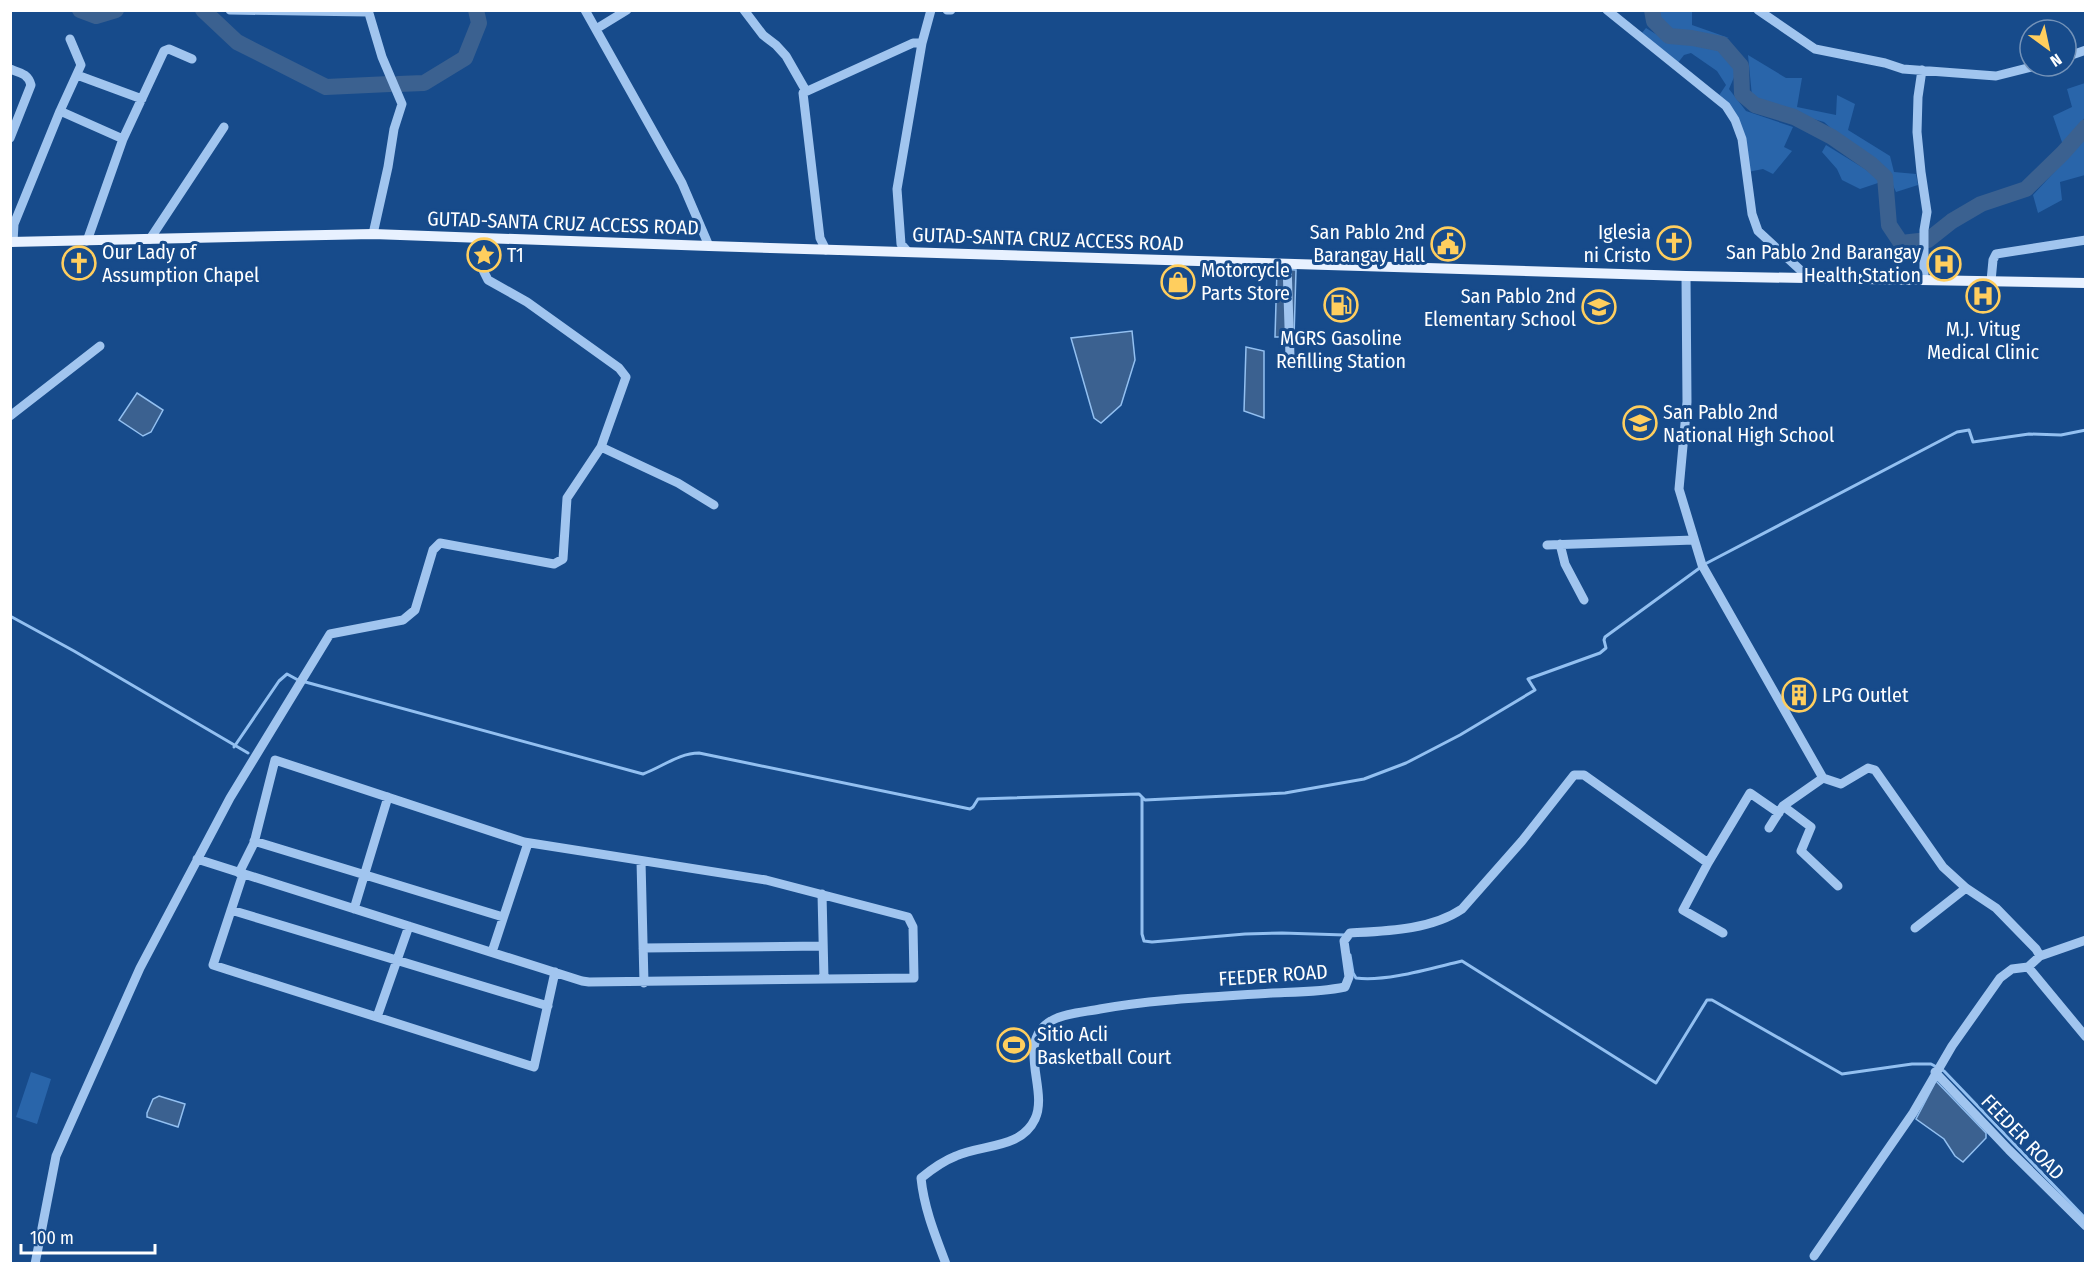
<svg xmlns="http://www.w3.org/2000/svg" width="2096" height="1274" viewBox="0 0 2096 1274" font-family="'Fira Sans Condensed',sans-serif">
<style>
.green{fill:#2965aa}
.water{fill:#3b6190;stroke:#93c0f1;stroke-width:1.5}
.lines{fill:none;stroke-linecap:round;stroke-linejoin:round}
.stream{stroke:#93c0f1;stroke-width:3}
.river{stroke:#3b6190;stroke-width:16}
.minor{stroke:#a1c5ef;stroke-width:9}
.major{stroke:#e8f1ff;stroke-width:10}
.labels{text-anchor:middle;stroke-width:6;stroke-linejoin:round;paint-order:stroke}
.street-label{font-size:20px;fill:#fff;stroke:#174b8b}
.poi-label{font-size:20px;fill:#fff;stroke:#174b8b;text-anchor:start}
</style>
<rect width="100%" height="100%" fill="#174b8b"/>
<path class="green" d="M1656 11H1692V25L1729 38C1705 35 1662 39 1656 11Z
M1646 28 1667 41 1719 47 1738 68 1729 89 1746 111 1793 127 1784 147 1792 151 1773 174 1763 169 1748 172 1743 140 1718 97 1726 85 1717 71 1691 53 1684 55 1677 64 1641 34Z
M1748 55 1786 78H1802L1797 107 1836 115 1837 95 1855 104 1848 130 1890 156 1894 172 1916 174 1918 185 1896 192 1887 172 1873 158 1850 145 1824 122 1789 112 1780 106 1760 102 1752 96Z
M2085 83V117L2064 148 2053 116 2072 107 2067 89Z
M2084 140 2085 175 2060 182 2062 200 2038 213 2033 195Z
M1826 145 1865 169 1881 182 1860 189 1842 180 1837 169 1822 152Z
M31 1072 51 1079 37 1124 16 1117Z"/>
<path class="water" d="M1277 269 1296 270 1294 337H1275Z
M1132 331 1135 360 1121 405 1101 423 1094 418 1071 338Z
M1246 347 1264 351V418L1244 411Z
M137 393 163 410 151 432 143 436 119 420Z
M1936 1081 1986 1133V1138L1963 1162 1955 1156 1944 1139 1916 1119Z
M159 1096 185 1104 178 1127 147 1117V1113L153 1099Z"/>
<g class="lines">
<path class="stream" d="M1705 564 1957 432 1969 430 1973 442 2029 434 2061 435 2086 430
M10 616 74 651 248 753
M234 747 279 681 287 674 298 680 643 774C662 767 679 753 699 753L970 809 973 807 978 799 1139 794 1145 800 1285 793 1364 779 1406 763 1460 735 1535 690 1528 679 1600 653 1606 648 1604 640 1605 637 1701 567
M1142 798V934L1144 941 1152 942 1245 934 1282 933 1345 935
M1350 955 1353 973 1356 978C1386 982 1432 968 1462 961L1656 1083 1707 1000H1712L1842 1074 1912 1064H1931L1944 1071 2086 1219"/>
<path class="river" d="M80 10 96 16 116 10
M203 10 237 42 326 87 390 84
M1652 10 1654 21 1669 36 1692 38 1722 44 1741 66 1742 94 1755 105 1794 117 1832 137 1871 164 1885 177 1889 225 1901 243 1928 240 1952 221 1981 204 2026 189 2063 153 2086 127
M398 84 424 83 465 58 479 23 476 10"/>
<path class="minor" d="M230 10 368 12
M368 10 382 57 402 104 394 129 388 167 373 234
M585 10 682 183 709 246
M744 10 763 35 776 45 786 56 806 91
M947 10H951
M1607 10 1726 106 1735 120 1742 139 1752 214 1758 231 1808 277
M1758 10 1815 49 1885 63 1903 69 1996 76 2035 66
M596 29 627 10
M2066 57 2086 50
M10 69C21 73 28 74 31 85L10 138
M1922 70 1918 97 1917 132 1921 172 1927 212 1924 230V279
M77 75 142 99
M60 111 81 65 70 39
M150 239 224 127
M87 241 123 139 164 51 169 49 192 59
M13 242 14 224 60 111 123 139
M826 250 820 238 803 93 913 43H922
M908 252 901 244 897 189 922 43 931 10
M1287 264 1290 357
M1686 276 1687 402 1679 489 1702 565 1823 778 1841 784 1868 768 1875 770 1943 867 1966 888 1996 908 2036 949 2040 956
M1991 281 1993 260 1996 254 2086 240
M10 416 100 346
M601 447 678 483 714 505
M1560 544 1565 564 1584 600
M1547 545 1694 540
M1783 806 1811 827 1801 851 1838 886
M1769 828 1783 806 1823 778
M254 841 503 917
M197 859 582 981 589 982 914 978 913 927 908 917 766 880 524 842 275 760 254 843 239 873
M641 861 644 983
M1708 863 1683 910 1723 933
M243 874 213 965 534 1067 555 972
M822 894 824 979
M354 909 388 797
M231 910 548 1006
M1915 928 1966 888
M643 948 823 946
M492 952 528 843
M2028 967 2086 1037
M377 1017 409 926
M1935 1072 2009 1150 2086 1226
M1814 1256 1913 1113 1952 1046 2000 978 2012 969 2028 967 2040 956 2086 940
M35 1264 56 1156 140 968 230 798 330 634 403 620 415 610 433 550 440 543 554 564 563 559 567 498 601 447 626 377 619 368 527 302 488 280 483 270 493 239
M946 1264C935 1235 924 1208 921 1178 932 1169 943 1161 956 1156 983 1144 1021 1149 1035 1119 1049 1090 1015 1042 1051 1021 1064 1013 1085 1012 1100 1009 1156 999 1215 997 1272 993 1296 992 1322 992 1345 987L1349 977 1344 941 1350 933C1386 931 1431 930 1462 909L1522 841 1574 775H1584L1708 863 1750 793 1779 813"/>
<path class="major" d="M10 242 373 234 709 246 1686 276 2086 283"/>
</g>
<defs>
<symbol id="church-ring" viewBox="-11 -11 22 22"><circle r="9.5" fill="#174b8b" stroke="#ffce5e" stroke-width="1.5"/><path d="M-1.2-6h2.4v3.5h3.3v2.4h-3.3V6h-2.4V-.1h-3.3v-2.4h3.3Z" fill="#ffce5e"/></symbol>
<symbol id="civic-ring" viewBox="-11 -11 22 22"><circle r="9.5" fill="#174b8b" stroke="#ffce5e" stroke-width="1.5"/><path d="M-.6-6.5H3V-4.5H.6V-3L4-1V1h2V6H-6V1h2V-1L-.6-3ZM-1.2 2.5V6h2.4V2.5Z" fill="#ffce5e"/></symbol>
<symbol id="sight-ring" viewBox="-11 -11 22 22"><circle r="9.5" fill="#174b8b" stroke="#ffce5e" stroke-width="1.5"/><path d="M0-6L1.8-2.2L6-1.7L2.9 1.2L3.7 5.4L0 3.3L-3.7 5.4L-2.9 1.2L-6-1.7L-1.8-2.2Z" fill="#ffce5e"/></symbol>
<symbol id="hospital-ring" viewBox="-11 -11 22 22"><circle r="9.5" fill="#174b8b" stroke="#ffce5e" stroke-width="1.5"/><path d="M-5-5h3v3.5h4V-5h3V5h-3V1.5h-4V5h-3Z" fill="#ffce5e"/></symbol>
<symbol id="shop-ring" viewBox="-11 -11 22 22"><circle r="9.5" fill="#174b8b" stroke="#ffce5e" stroke-width="1.5"/><path d="M-5-2.5h2.3a2.7 3.5 0 0 1 5.4 0H5L5.5 6h-11ZM-1.5-2.5h3a1.5 2.3 0 0 0-3 0Z" fill="#ffce5e"/></symbol>
<symbol id="fuel-ring" viewBox="-11 -11 22 22"><circle r="9.5" fill="#174b8b" stroke="#ffce5e" stroke-width="1.5"/><path d="M-5.5-6h7V0h2V4h1.3V-2.5L3-4.5l.8-.8L6-3V5H2.5V1h-1V6h-7ZM-4.2-4.7v3.2H.2V-4.7Z" fill="#ffce5e"/></symbol>
<symbol id="school-ring" viewBox="-11 -11 22 22"><circle r="9.5" fill="#174b8b" stroke="#ffce5e" stroke-width="1.5"/><path d="M0-5L7-2L0 1L-7-2ZM-4 1L0 2.5L4 1V4Q0 6-4 4Z" fill="#ffce5e"/></symbol>
<symbol id="building-ring" viewBox="-11 -11 22 22"><circle r="9.5" fill="#174b8b" stroke="#ffce5e" stroke-width="1.5"/><path d="M-4-6H4V6H1V3H-1V6H-4ZM-2.5-4.3h1.7v1.8h-1.7ZM.8-4.3h1.7v1.8H.8ZM-2.5-1h1.7V.8h-1.7ZM.8-1h1.7V.8H.8Z" fill="#ffce5e"/></symbol>
<symbol id="stadium-ring" viewBox="-11 -11 22 22"><circle r="9.5" fill="#174b8b" stroke="#ffce5e" stroke-width="1.5"/><path d="M0-5a6.5 5 0 1 0 0 10a6.5 5 0 1 0 0-10ZM-3.5-1.8h7v3.6h-7Z" fill="#ffce5e"/></symbol>
</defs>
<g fill-rule="evenodd">
<use href="#church-ring" x="1655" y="224" width="38" height="38"/>
<use href="#civic-ring" x="1429" y="225" width="38" height="38"/>
<use href="#sight-ring" x="465" y="236" width="38" height="38"/>
<use href="#church-ring" x="60" y="244" width="38" height="38"/>
<use href="#hospital-ring" x="1925" y="245" width="38" height="38"/>
<use href="#shop-ring" x="1159" y="263" width="38" height="38"/>
<use href="#hospital-ring" x="1964" y="277" width="38" height="38"/>
<use href="#fuel-ring" x="1322" y="286" width="38" height="38"/>
<use href="#school-ring" x="1580" y="288" width="38" height="38"/>
<use href="#school-ring" x="1621" y="404" width="38" height="38"/>
<use href="#building-ring" x="1780" y="676" width="38" height="38"/>
<use href="#stadium-ring" x="995" y="1026" width="38" height="38"/>
</g>
<g class="labels">
<g class="street-label">
<text transform="translate(563 223) rotate(2)" y="7">GUTAD-SANTA CRUZ ACCESS ROAD</text>
<text transform="translate(1048 239) rotate(2)" y="7">GUTAD-SANTA CRUZ ACCESS ROAD</text>
<text transform="translate(1273 975) rotate(-4)" y="7">FEEDER ROAD</text>
<text transform="translate(2023 1137) rotate(46)" y="7">FEEDER ROAD</text>
</g>
<g class="poi-label">
<text x="1425" y="239" text-anchor="end">San Pablo 2nd<tspan x="1425" dy="23">Barangay Hall</tspan></text>
<text x="1651" y="239" text-anchor="end">Iglesia<tspan x="1651" dy="23">ni Cristo</tspan></text>
<text x="102" y="259">Our Lady of<tspan x="102" dy="23">Assumption Chapel</tspan></text>
<text x="1921" y="259" text-anchor="end">San Pablo 2nd Barangay<tspan x="1921" dy="23">Health Station</tspan></text>
<text x="507" y="262">T1</text>
<text x="1201" y="277">Motorcycle<tspan x="1201" dy="23">Parts Store</tspan></text>
<text x="1576" y="303" text-anchor="end">San Pablo 2nd<tspan x="1576" dy="23">Elementary School</tspan></text>
<text x="1983" y="336" text-anchor="middle">M.J. Vitug<tspan x="1983" dy="23">Medical Clinic</tspan></text>
<text x="1341" y="345" text-anchor="middle">MGRS Gasoline<tspan x="1341" dy="23">Refilling Station</tspan></text>
<text x="1663" y="419">San Pablo 2nd<tspan x="1663" dy="23">National High School</tspan></text>
<text x="1822" y="702">LPG Outlet</text>
<text x="1037" y="1041">Sitio Acli<tspan x="1037" dy="23">Basketball Court</tspan></text>
</g>
</g>
<rect width="2096" height="1274" fill="none" stroke="#ffffff" stroke-width="24"/>
<g transform="translate(2048 48) rotate(147)"><circle r="28" fill="#174b8b" stroke="#7493b9" stroke-width="1.5"/>
<path d="M0-4.5L10 22L0 15L-10 22Z" fill="#ffce5e"/>
<text y="-9" font-size="16" font-weight="bold" text-anchor="middle" fill="#ffffff">N</text>
</g>
<path d="M21 1244v9h134v-9" fill="none" stroke="#ffffff" stroke-width="3"/>
<text x="30" y="1244" font-size="18" fill="#ffffff" stroke="#174b8b" stroke-width="4.5" paint-order="stroke">100 m</text>
</svg>
